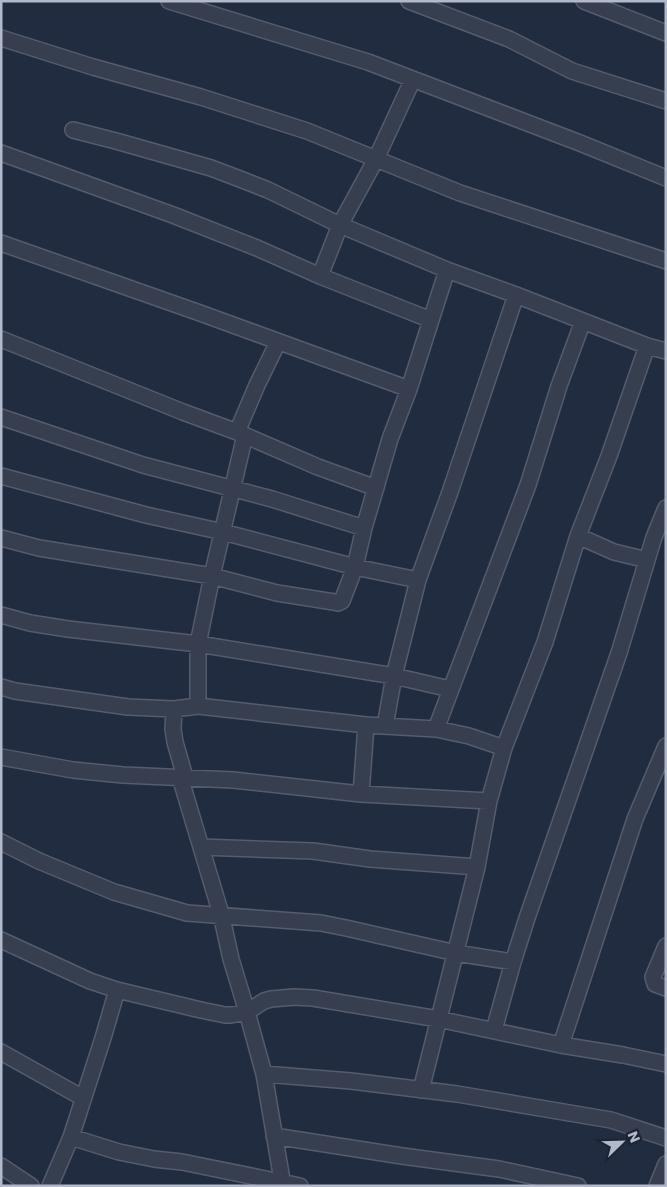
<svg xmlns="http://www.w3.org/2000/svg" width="667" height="1187" viewBox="0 0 667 1187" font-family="Poppins,sans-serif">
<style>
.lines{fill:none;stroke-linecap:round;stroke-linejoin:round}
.minor-casing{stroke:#545c6e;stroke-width:18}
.minor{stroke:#363e50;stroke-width:15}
</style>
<rect width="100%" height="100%" fill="#222c41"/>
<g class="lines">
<defs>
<path id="minor" d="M169 1 368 62 580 143 666 178
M409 1 509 39 572 71 666 101
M584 1 666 33
M1 38 93 67 201 97 307 131 460 193 666 261
M73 130 116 141 211 168 240 179 268 190 340 225 447 270 516 295 647 346 666 351
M1 153 173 215 257 248 320 276 431 320
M1 243 200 313 409 389
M320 276 340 225 376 159 413 79
M1 339 183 412 237 432 318 467 376 488
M1 417 143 465 272 499 364 528
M237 432 257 385 278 342
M1 476 146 515 223 532 355 567 418 580
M578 536 614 552 647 560
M1 538 39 548 212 576 277 593 334 602 338 603 342 601 355 567 364 528 390 439 409 389 447 270
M1 615 30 623 68 629 198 644 266 655 394 676 450 689
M1 687 15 691 128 707 174 709 198 706 366 725 436 729 469 736 504 748
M198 706V644L212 576 245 435
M174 709 173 729 175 742 185 777
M385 726 394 676 418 580 450 492 516 295
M436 729 528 485 559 386 583 321
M1 757 73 770 123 775 233 780 361 794 489 801
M180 777 221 914 231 959 247 1012 264 1074 283 1186
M361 794 366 725
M1 842 39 861 114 892 187 913 321 923 346 928 456 953 513 962
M201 847 313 851 370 859 477 867
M1 940 90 981 117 990 201 1010 225 1015H231L247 1012 264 1001 271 999 294 997 313 998 438 1019 561 1045 623 1055 666 1064
M666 946 653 977 655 984 666 988
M494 1030 513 962 527 918 619 653 654 537 666 508
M561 1045 635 819 666 746
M1 1052 83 1098
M264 1074 351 1081 457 1094 611 1120 666 1138
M421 1090 477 867 489 801 504 748 545 642 578 536 609 456 647 346
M274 1136 402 1156 499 1169 578 1186
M71 1137 119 1152 154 1159 182 1162 300 1186
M1 1166 31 1186
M50 1186 71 1137 103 1038 117 990
M657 1186 666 1164"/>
</defs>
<use href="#minor" class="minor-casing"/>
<use href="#minor" class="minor"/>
</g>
<rect width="667" height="1187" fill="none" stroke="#b2b9cb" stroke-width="5"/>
<g transform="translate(622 1142) rotate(67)" stroke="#1b2335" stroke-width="4" paint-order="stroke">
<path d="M0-4L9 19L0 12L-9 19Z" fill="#b2b9cb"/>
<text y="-8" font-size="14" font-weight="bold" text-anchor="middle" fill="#b2b9cb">N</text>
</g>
</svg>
